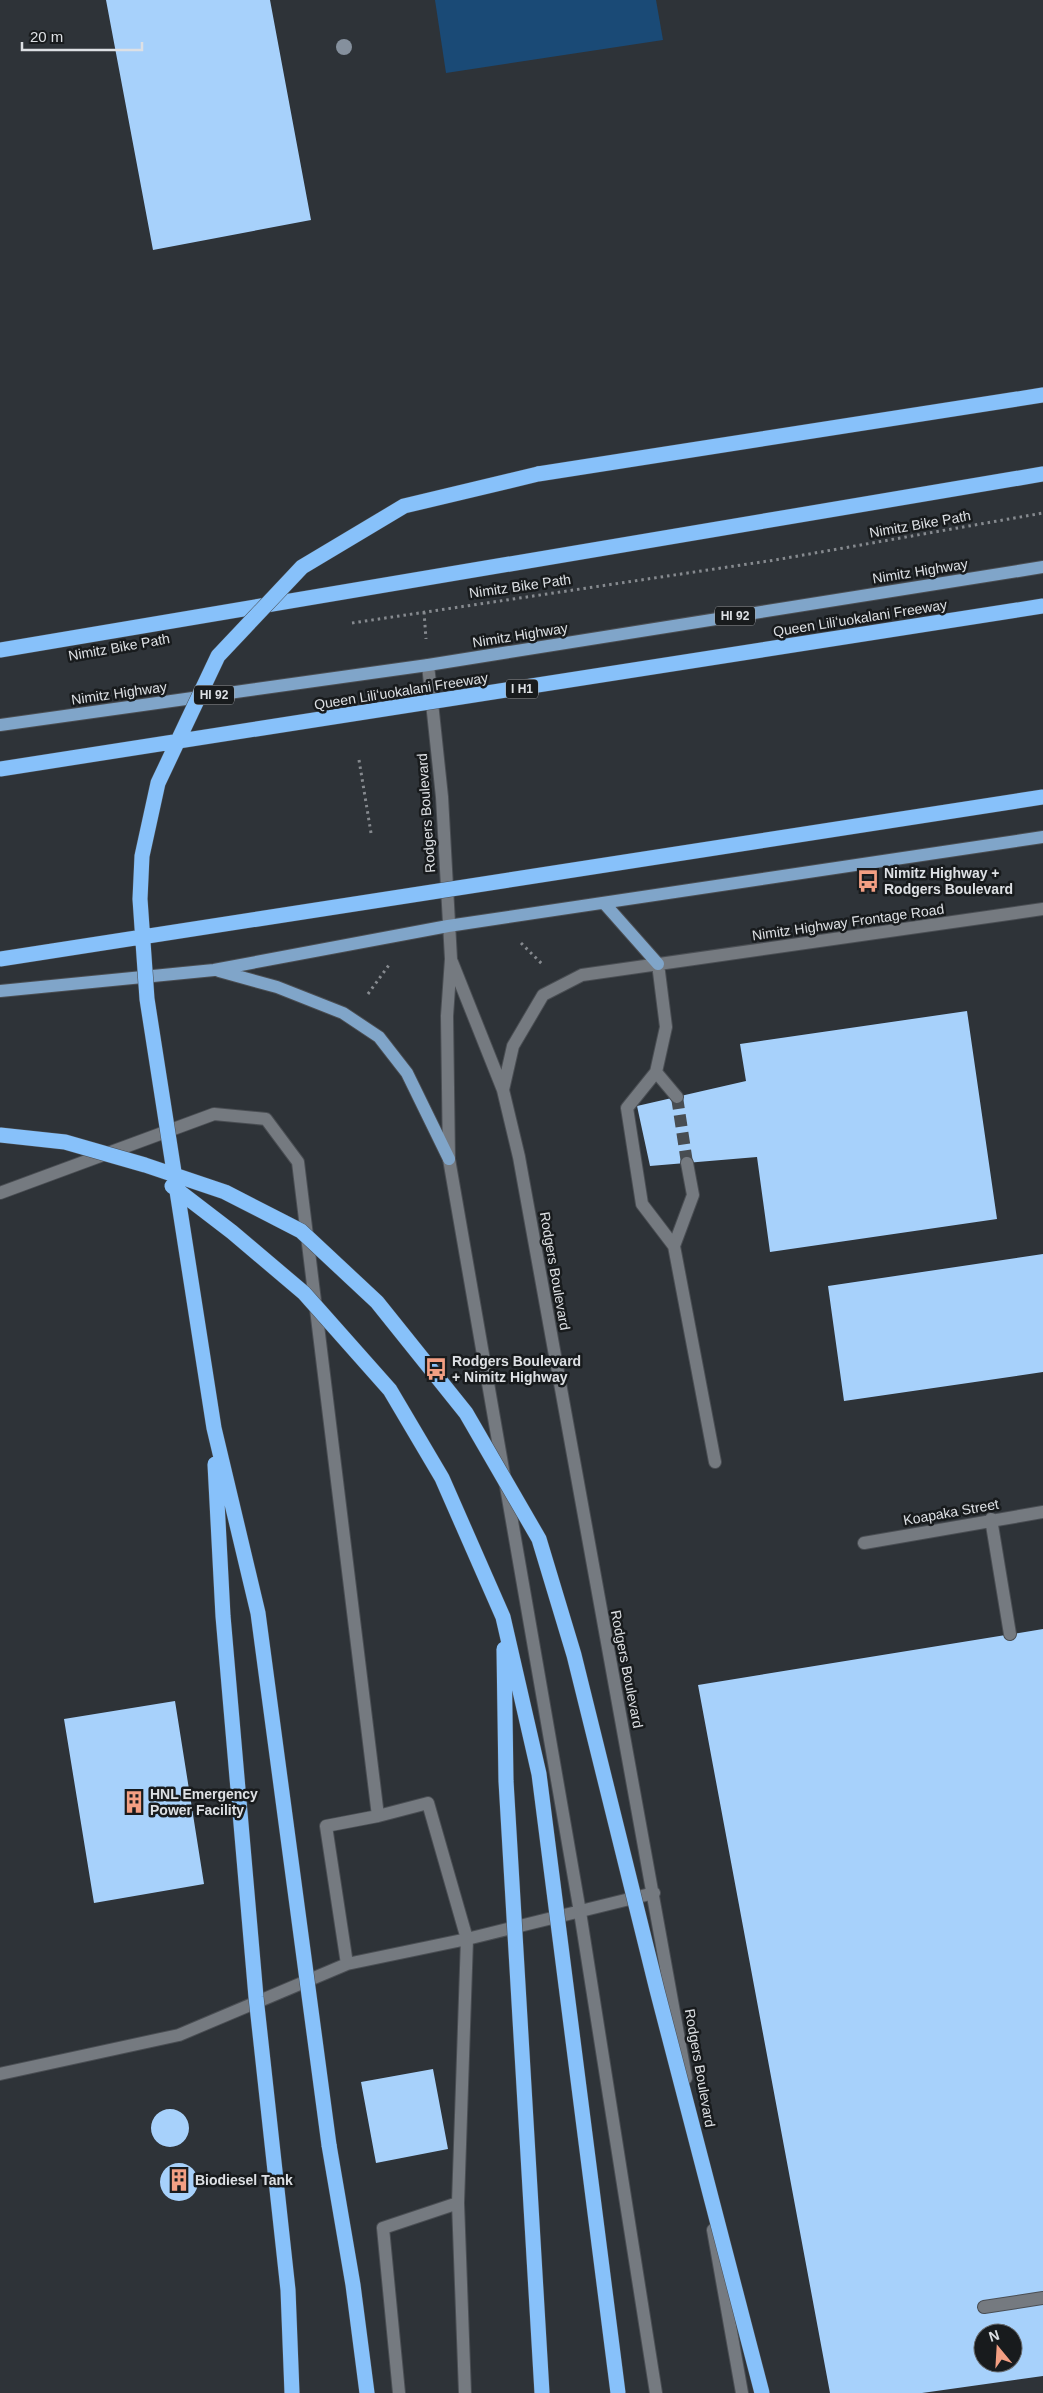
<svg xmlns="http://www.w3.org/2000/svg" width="1043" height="2393" viewBox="0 0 1043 2393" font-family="Helvetica,sans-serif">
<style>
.green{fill:#1a4a76}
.building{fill:#a7d1fb;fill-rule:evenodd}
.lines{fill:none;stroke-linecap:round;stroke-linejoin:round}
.minor-tunnel{stroke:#484d52;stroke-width:12;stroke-dasharray:12 6;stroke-linecap:butt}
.minor-casing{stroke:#4a4e53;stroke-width:14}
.major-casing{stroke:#4a4e53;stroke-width:14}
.highway-casing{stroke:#4a4e53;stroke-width:16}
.path{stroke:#868a8f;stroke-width:3;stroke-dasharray:2.5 4;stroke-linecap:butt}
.minor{stroke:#757a80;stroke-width:12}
.major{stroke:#80a5c9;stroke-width:12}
.highway{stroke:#87c1fa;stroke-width:15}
.highway-bridge-casing{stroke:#4a4e53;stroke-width:16;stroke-linecap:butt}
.highway-bridge{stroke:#87c1fa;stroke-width:15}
.tree{fill:#85909d}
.labels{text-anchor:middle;stroke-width:5;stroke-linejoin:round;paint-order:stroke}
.shield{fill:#181b1d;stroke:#a2a5a8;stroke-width:1}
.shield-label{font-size:12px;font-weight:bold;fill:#dde0e4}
.street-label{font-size:14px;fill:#dde0e4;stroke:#181b1d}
.poi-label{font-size:14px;font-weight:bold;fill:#dde0e4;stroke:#181b1d;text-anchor:start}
</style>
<rect width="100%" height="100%" fill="#2e3338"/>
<path class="green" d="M435 0H656L663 40 446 73Z"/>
<path class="building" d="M106 0H270L311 220 153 250Z
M967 1011 997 1219 770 1252 757 1157 650 1166 637 1106 746 1081 740 1044Z
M1043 1254V1372L844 1401 828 1286Z
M1043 1629V2376L922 2393H830L698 1685ZM983 2333H1013V2363H983Z
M175 1701 204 1884 94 1903 64 1719Z
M433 2069 448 2149 376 2163 361 2082Z
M151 2128a19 19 0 1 1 38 0a19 19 0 1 1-38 0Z
M160 2182a19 19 0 1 1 38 0a19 19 0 1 1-38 0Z"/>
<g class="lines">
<path class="minor-tunnel" d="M677 1097 687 1163"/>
<defs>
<path id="minor" d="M428 665 442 797 451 959 447 1016 449 1159 580 1912 656 2393
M452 962 503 1090 519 1157 686 2078
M658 964 666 1027 656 1072 627 1108 642 1204 674 1246 715 1462
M656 1072 677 1097
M503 1090 513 1046 543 995 582 975 1043 909
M0 1193 214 1114 266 1119 298 1162 378 1816
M674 1246 693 1195 687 1163
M991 1519 1010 1634
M864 1543 1043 1512
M347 1964 326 1826 378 1816 428 1803 467 1939 458 2203 465 2393
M0 2074 179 2035 347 1964 467 1939 654 1893
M713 2230 742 2393
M984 2307 1043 2298
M399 2393 383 2228 458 2203"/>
<path id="major" d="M0 725 428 665 1043 567
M604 903 658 964
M219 971 277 987 343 1013 379 1037 407 1073 449 1159
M0 991 214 970 448 926 1043 837"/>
<path id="highway" d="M538 474 1043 395
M0 650 1043 474
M329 2145 353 2285 367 2393"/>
</defs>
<use href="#minor" class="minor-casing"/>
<use href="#major" class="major-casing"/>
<use href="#highway" class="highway-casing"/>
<path class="path" d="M424 612 426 639
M352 623 775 560 1043 513
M359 760 371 833
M521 943 543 965
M368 994 389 965"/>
<use href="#minor" class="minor"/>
<use href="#major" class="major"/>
<use href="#highway" class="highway"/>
<defs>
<path id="highway-bridge" d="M0 769 1043 606
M0 959 1043 797
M0 1135 65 1142 145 1165 225 1192 301 1231 377 1302 466 1413 539 1539 574 1655 657 1990 762 2393
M172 1186 232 1232 304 1293 390 1390 442 1478 503 1617 539 1774 618 2393
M215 1464 223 1616 256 1997 288 2290 292 2393
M504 1649 506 1781 542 2393
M329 2145 258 1613 214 1428 147 999 140 899 142 856 158 783 218 656 302 567 404 506 538 474"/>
</defs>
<use href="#highway-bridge" class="highway-bridge-casing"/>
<use href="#highway-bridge" class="highway-bridge"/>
</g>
<circle class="tree" cx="344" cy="47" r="8"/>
<defs>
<symbol id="bus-bare" viewBox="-9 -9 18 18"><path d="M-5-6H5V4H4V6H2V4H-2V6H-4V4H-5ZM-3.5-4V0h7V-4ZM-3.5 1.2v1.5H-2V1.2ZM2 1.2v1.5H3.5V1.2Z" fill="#f39f83" stroke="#181b1d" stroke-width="2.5" paint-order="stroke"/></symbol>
<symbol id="building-bare" viewBox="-9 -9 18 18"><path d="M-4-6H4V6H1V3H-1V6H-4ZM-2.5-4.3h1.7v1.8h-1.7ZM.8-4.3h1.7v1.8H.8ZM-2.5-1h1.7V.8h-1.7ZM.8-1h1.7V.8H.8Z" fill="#f39f83" stroke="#181b1d" stroke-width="2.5" paint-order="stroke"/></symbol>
</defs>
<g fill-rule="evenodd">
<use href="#bus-bare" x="852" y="865" width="32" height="32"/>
<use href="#bus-bare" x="420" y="1353" width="32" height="32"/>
<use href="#building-bare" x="118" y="1786" width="32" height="32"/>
<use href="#building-bare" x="163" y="2164" width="32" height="32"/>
</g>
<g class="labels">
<g class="shield">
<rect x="715" y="606.5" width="40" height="19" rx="4"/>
<rect x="506" y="679.5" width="32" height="19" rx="4"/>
<rect x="194" y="685.5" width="40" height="19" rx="4"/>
</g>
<g class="shield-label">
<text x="735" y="620">HI 92</text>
<text x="522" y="693">I H1</text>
<text x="214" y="699">HI 92</text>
</g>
<g class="street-label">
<text transform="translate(920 524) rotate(-10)" y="5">Nimitz Bike Path</text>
<text transform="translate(920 571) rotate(-9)" y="5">Nimitz Highway</text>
<text transform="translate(520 586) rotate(-8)" y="5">Nimitz Bike Path</text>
<text transform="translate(860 618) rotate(-9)" y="5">Queen Liliʻuokalani Freeway</text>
<text transform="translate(520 635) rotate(-9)" y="5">Nimitz Highway</text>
<text transform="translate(119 647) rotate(-10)" y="5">Nimitz Bike Path</text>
<text transform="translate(401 691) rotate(-9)" y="5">Queen Liliʻuokalani Freeway</text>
<text transform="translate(119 693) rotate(-8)" y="5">Nimitz Highway</text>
<text transform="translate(426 813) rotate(-94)" y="5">Rodgers Boulevard</text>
<text transform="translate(848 922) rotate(-8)" y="5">Nimitz Highway Frontage Road</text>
<text transform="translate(555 1271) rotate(80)" y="5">Rodgers Boulevard</text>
<text transform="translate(951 1512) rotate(-10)" y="5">Koapaka Street</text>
<text transform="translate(627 1669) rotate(79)" y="5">Rodgers Boulevard</text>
<text transform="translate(700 2068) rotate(80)" y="5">Rodgers Boulevard</text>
</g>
<g class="poi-label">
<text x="884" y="878">Nimitz Highway +<tspan x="884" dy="16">Rodgers Boulevard</tspan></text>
<text x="452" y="1366">Rodgers Boulevard<tspan x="452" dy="16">+ Nimitz Highway</tspan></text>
<text x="150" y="1799">HNL Emergency<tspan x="150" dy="16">Power Facility</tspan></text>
<text x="195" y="2185">Biodiesel Tank</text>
</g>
</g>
<g transform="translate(998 2348) rotate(342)"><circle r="24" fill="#181b1d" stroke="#676a6d"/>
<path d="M0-4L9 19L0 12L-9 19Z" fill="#f39f83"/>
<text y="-8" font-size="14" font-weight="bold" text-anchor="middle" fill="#dde0e4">N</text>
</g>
<path d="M22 42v8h120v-8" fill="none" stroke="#dde0e4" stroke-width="2.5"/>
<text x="30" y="42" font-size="15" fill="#dde0e4" stroke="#181b1d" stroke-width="4" paint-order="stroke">20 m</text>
</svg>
